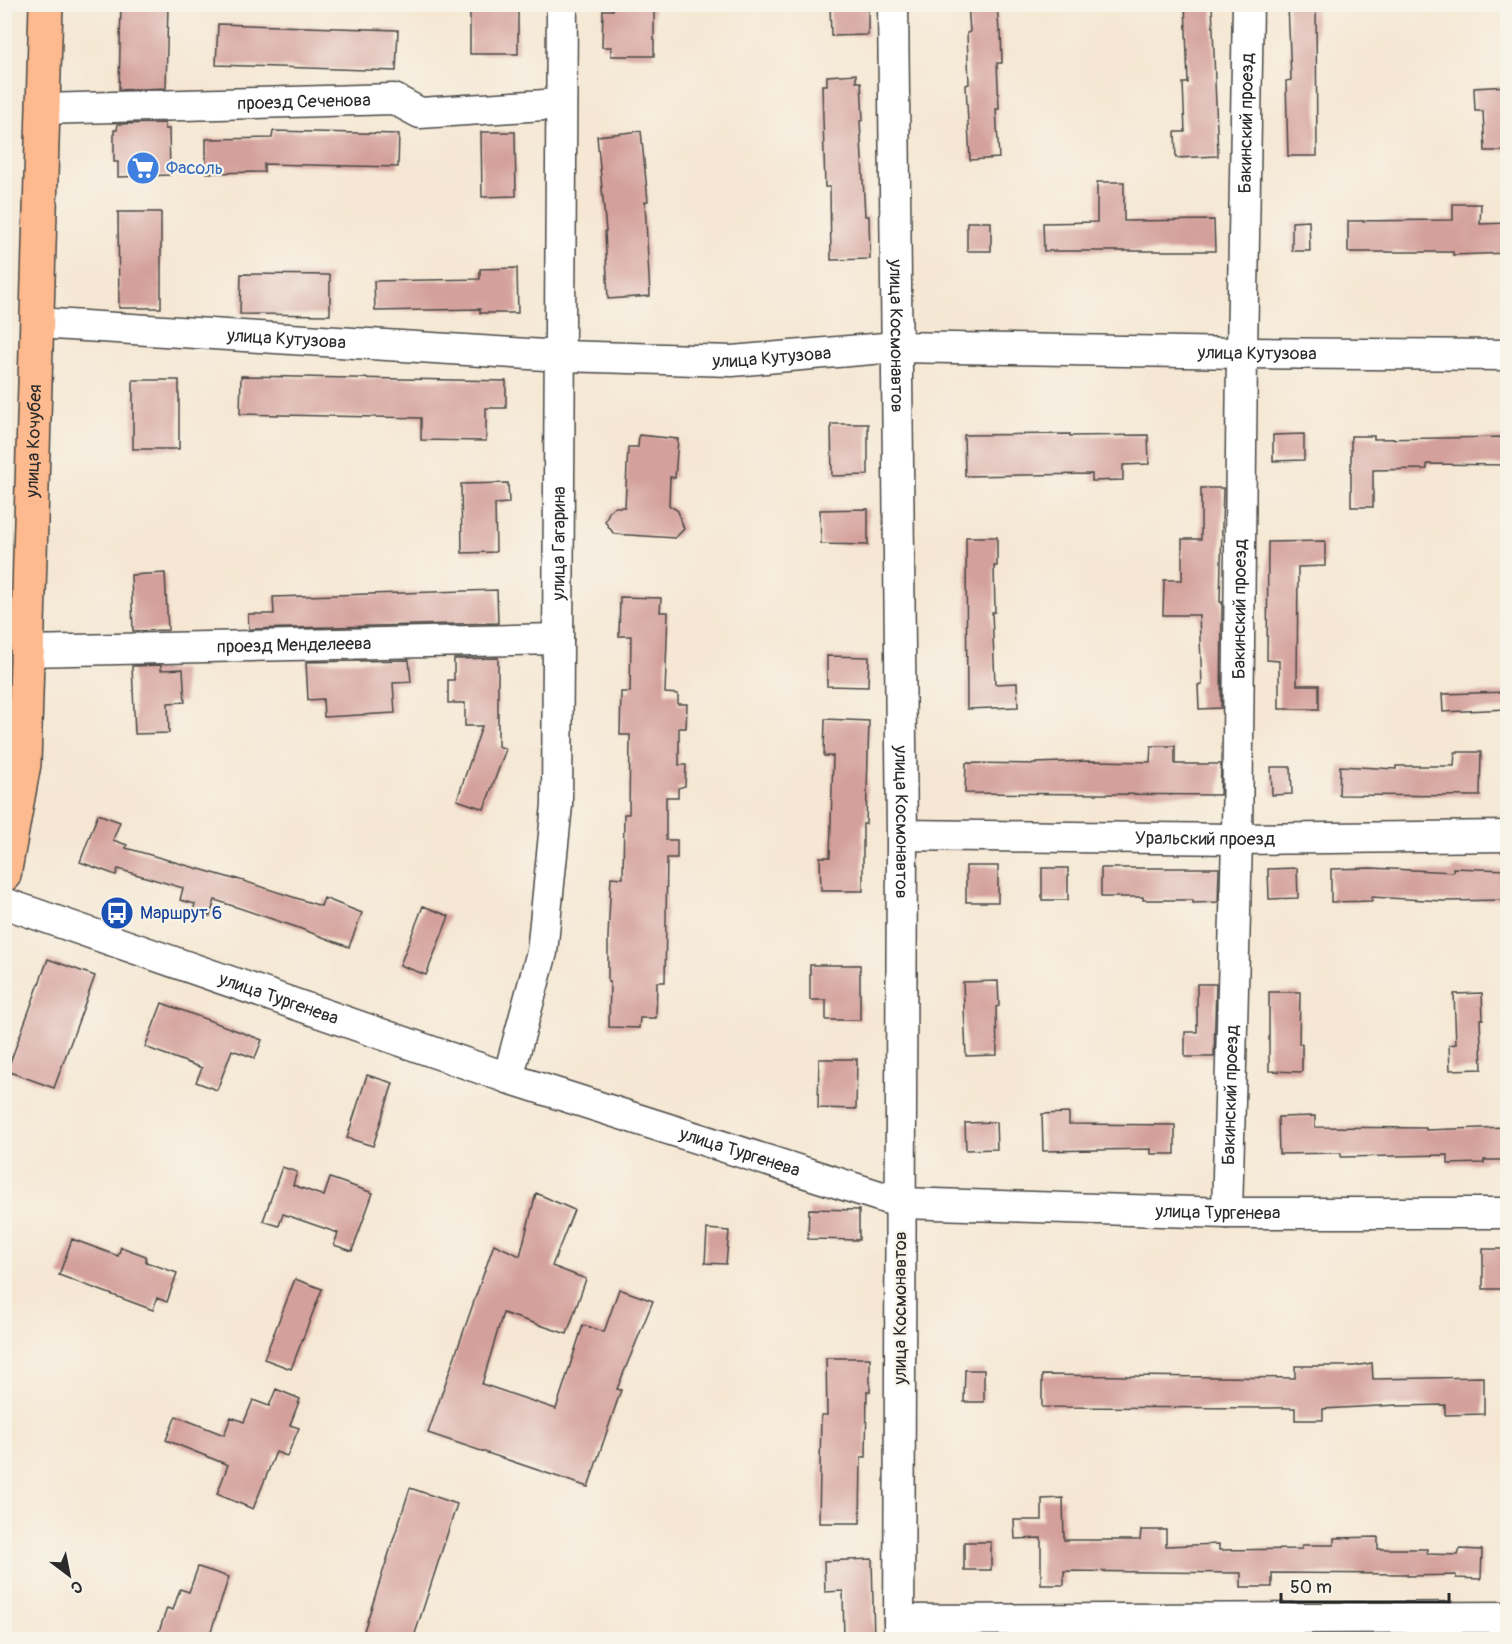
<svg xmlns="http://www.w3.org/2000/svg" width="1512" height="1644" viewBox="0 0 1512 1644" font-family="Pangolin,sans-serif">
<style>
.building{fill:#d4a09b}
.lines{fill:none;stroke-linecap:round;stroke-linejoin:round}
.minor-casing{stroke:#494744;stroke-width:33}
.major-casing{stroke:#494744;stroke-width:36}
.minor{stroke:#fff;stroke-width:30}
.major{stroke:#fcba8e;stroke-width:33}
.labels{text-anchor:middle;stroke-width:4.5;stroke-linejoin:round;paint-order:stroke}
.street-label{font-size:18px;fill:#2b2b2b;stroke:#f7f3e8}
.shop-label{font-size:18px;fill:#366cbe;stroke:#f7f3e8;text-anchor:start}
.transit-label{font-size:18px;fill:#164399;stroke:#f7f3e8;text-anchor:start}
</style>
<rect width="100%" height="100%" fill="#f7f3e8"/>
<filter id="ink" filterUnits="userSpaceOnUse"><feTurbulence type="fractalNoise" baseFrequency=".0167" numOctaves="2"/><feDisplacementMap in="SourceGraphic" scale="12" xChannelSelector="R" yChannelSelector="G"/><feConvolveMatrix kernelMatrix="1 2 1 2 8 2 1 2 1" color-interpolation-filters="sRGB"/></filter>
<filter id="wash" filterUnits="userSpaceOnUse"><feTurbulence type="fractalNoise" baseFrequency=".008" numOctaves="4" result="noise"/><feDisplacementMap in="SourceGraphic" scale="24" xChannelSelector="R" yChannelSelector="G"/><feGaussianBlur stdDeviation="1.35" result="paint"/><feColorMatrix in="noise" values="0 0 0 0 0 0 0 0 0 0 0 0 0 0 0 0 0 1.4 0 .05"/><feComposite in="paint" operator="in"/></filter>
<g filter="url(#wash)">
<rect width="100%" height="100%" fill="#f5e7d3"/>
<g id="blocks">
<path class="building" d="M121 4H168L166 88 119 90Z
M613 4H654V56H611V47H602L603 10H613Z
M830 4H868V35L831 36Z
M968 4H997L999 32 1001 31 1002 63H997L999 109H996L999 158 970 160 966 85 969 84 967 33 970 32Z
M1185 4H1212L1218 156 1176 158 1175 132H1185L1183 83H1188Z
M1288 4H1316L1317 156H1288L1286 81 1291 80Z
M470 5H518V54H470Z
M218 24 398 30 396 71 216 65Z
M856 74V82H861L863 120 860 121 865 216H869L870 259 831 260 830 187H825L822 85H827V76Z
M1508 86V151H1485L1483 111H1475L1474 88Z
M165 123V129H169L170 175 118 177V162H114V130H117L118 124Z
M273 131 399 134 398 167 264 164V172L206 173V139L272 138Z
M641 131 648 201 645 202 650 296 608 299 605 231H606L597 136Z
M481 132H515L516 196 482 197Z
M1097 182H1124V221L1214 220 1215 251H1044L1043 223 1097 222Z
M1453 204H1481L1480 224 1508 223V253L1453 255V252H1348V221L1453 220Z
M118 212H161V308H119Z
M1309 221 1310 251H1292V222Z
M967 222H991V251H967Z
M517 268 518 313H480V309L375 311 374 281 480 279V269Z
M241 274 330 275V315L240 314Z
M241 376 506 381V408H486V441L421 440V418L240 414Z
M133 380H179V449H133Z
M831 424H868V475L832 476Z
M1070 434V436L1148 435 1149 464 1123 465V480L1092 481V474L965 476 964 435Z
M1304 434V460L1273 461V435Z
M639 435 678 439 675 478 670 477 669 505 678 511 684 529 675 538 614 534 605 522 609 512 615 507H625L628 447H638Z
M1351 436H1374V439L1508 437V465L1427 464V469L1373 470V507H1351Z
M508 483 509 503 495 504 496 552 462 553 461 484Z
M1201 488H1223L1220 602H1222L1221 708 1199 709 1198 685H1202L1199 615H1163L1164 580H1182V539H1201Z
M868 509V545L821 544 820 510Z
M966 537H997V566H994L995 612H992L995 684 1017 683 1018 707 967 709Z
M1325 541V566L1298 567 1297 685H1319V709H1279V661L1267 660 1268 542Z
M165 573 168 630 133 631 131 575Z
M497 590 498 623 249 629 248 614H274L273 597Z
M620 597 661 598 660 612H668L665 693 678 694V704H687L686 728H679V765H686L685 786 678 788V797H666V840H677V858H667L665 982H657L656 1018H640L639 1028 609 1027 610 982H608V937L611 877 623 878 624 814H629L630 735H620L621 692H630L631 636H619Z
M827 656 869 657 868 687 827 686Z
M498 658V746L506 749 484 809 457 800 482 726H465V703H448V680H454V659Z
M409 660 411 682 393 683 395 713 324 717 323 699 308 700 306 662Z
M161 665V670L183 669 185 702 168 703 169 733 135 734 132 666Z
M1508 692V709L1443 712 1442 694Z
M825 719 869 721 866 824H863V891H821L820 857H830L833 756H824Z
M1151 746H1175V764H1221L1220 795 965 793 966 763 1036 764V763L1091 761 1150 762Z
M1455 752H1481L1480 796 1339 795 1340 766 1396 769V766H1454Z
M1271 767H1291L1292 794 1272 795Z
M98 814 120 822 113 840 127 845 126 848 234 879V878L321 906 324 898 362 913 349 947 296 927 215 900 210 916 193 911 195 904 180 900 183 888 118 869 116 875 80 862Z
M966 866H998V902H966Z
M1042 868H1068V900H1042Z
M1101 868H1219L1218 902 1193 903V900H1143V897H1101Z
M1297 868 1298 898 1269 899 1268 869Z
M1371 868 1453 872V868L1508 870V900L1443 901 1371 897 1372 901 1331 902V869Z
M423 906 449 916 426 975 400 965Z
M48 959 95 976 54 1088 7 1071Z
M810 965H860V1020H826V1000H810Z
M998 981 999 1006 996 1007 997 1055 966 1056 963 982Z
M1197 984H1216L1214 1057H1185V1032H1197Z
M1269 992H1300L1299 1044H1302V1072L1269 1071Z
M1482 993 1483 1019H1480L1482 1069 1450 1070 1449 1045 1456 1044 1454 994Z
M162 1003 262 1040 255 1058 232 1050 217 1090 196 1082 202 1068 145 1047Z
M819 1059H857L856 1109 818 1108Z
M367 1075 393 1083 373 1146 347 1138Z
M1069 1113V1124L1175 1125V1154H1151V1149L1043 1151 1042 1114Z
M1315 1116V1127L1426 1128V1130L1508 1127V1160H1484V1163L1448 1164V1155L1341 1157V1153L1279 1154 1278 1117Z
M996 1122 997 1149 966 1150 965 1123Z
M282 1167 297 1172 293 1185 324 1196 330 1178 373 1193 352 1251 334 1245 338 1233 283 1214 279 1226 263 1221Z
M536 1193 574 1210 552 1266 586 1279 567 1334 503 1313 482 1384 556 1409 583 1325 604 1332 619 1289 653 1301 617 1389 621 1390 588 1487 428 1433 494 1244 520 1256Z
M809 1209 859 1210V1240L808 1239Z
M707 1229 729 1231 726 1264 705 1263Z
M72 1239 118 1256 121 1247 146 1256V1262L177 1273 167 1302 157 1298 153 1310 59 1275Z
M1483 1249H1508V1289H1483Z
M295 1279 322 1289 291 1369 264 1359Z
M826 1358H870V1391H867L866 1457H861L860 1523H819L821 1415H827Z
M1372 1363 1373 1379 1484 1377V1414L1445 1415V1405L1397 1406V1405L1323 1409V1420H1295V1408L1042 1407V1375L1295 1378V1366H1354Z
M965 1370H984V1402H964Z
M276 1389 300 1399 290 1425 299 1428 287 1456 276 1452 253 1509 217 1494 228 1465 166 1440 176 1416 224 1435 231 1417 244 1422 253 1400 269 1406Z
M410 1488 457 1504 413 1640H361Z
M1063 1498 1064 1540H1140L1141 1530H1166V1546L1219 1544V1550L1302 1549V1545H1334V1538L1378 1537V1549H1427V1554L1458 1555 1460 1549 1482 1550 1481 1579 1456 1578V1575L1407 1576V1574L1272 1573V1587H1241V1573L1064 1571V1585H1041V1538L1015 1539 1014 1520H1042V1499Z
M964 1542H991V1570H964Z
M872 1559 874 1640H844L843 1591 825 1592 824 1561Z
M198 1567 229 1577 208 1640H156L167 1608 173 1610 180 1589 189 1592Z"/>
</g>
</g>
<g filter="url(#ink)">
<use href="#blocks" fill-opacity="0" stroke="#494744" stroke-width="1.5"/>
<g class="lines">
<defs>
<g id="minor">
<path id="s1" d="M893 4 902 835 899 1640"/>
<path id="s2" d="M43 109 394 99 420 113 561 104"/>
<path id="s3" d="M37 323 561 356 732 361 896 347 1242 353 1508 355"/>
<path id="s4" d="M28 651 558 639"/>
<path id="s5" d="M902 835 1237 839 1508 836"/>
<path id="s6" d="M4 903 508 1078 901 1203 1227 1213H1508"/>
<path id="s7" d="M508 1078 542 952 557 805 562 4"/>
<path id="s8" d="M1227 1213 1237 839 1242 353 1248 4"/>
<path d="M899 1620 1508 1617"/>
</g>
<g id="major">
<path id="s9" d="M4 875 24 764 46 4"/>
</g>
</defs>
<use href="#minor" class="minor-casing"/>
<use href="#major" class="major-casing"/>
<use href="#minor" class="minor"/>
<use href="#major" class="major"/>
</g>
</g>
<defs>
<symbol id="supermarket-disc" viewBox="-11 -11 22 22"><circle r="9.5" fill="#3f7fe0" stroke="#f7f3e8"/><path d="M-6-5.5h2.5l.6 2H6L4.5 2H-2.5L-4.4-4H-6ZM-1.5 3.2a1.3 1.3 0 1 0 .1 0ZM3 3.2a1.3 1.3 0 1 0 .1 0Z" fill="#fff"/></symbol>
<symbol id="bus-disc" viewBox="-11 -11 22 22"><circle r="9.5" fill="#1a4fb4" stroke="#f7f3e8"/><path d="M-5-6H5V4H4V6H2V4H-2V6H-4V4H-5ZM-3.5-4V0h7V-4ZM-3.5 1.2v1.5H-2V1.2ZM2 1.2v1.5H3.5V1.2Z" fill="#fff"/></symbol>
</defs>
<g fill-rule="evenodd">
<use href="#supermarket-disc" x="124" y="149" width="38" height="38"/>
<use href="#bus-disc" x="98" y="894" width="38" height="38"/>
</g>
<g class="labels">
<g class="street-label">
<text dy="6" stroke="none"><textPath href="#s2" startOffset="261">проезд Сеченова</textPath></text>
<text dy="6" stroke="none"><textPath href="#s8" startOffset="1090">Бакинский проезд</textPath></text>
<text dy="6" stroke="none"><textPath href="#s1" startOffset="332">улица Космонавтов</textPath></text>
<text dy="6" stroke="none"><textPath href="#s3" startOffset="250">улица Кутузова</textPath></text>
<text dy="6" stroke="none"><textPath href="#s3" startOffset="1222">улица Кутузова</textPath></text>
<text dy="6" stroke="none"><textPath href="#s3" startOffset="736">улица Кутузова</textPath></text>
<text dy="6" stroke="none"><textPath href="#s9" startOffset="436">улица Кочубея</textPath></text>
<text dy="6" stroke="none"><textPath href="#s7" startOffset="540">улица Гагарина</textPath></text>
<text dy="6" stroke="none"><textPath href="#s8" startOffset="604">Бакинский проезд</textPath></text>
<text dy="6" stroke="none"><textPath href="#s4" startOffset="266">проезд Менделеева</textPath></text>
<text dy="6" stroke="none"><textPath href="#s1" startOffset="818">улица Космонавтов</textPath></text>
<text dy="6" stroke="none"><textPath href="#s5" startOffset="303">Уральский проезд</textPath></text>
<text dy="6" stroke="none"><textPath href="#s6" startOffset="291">улица Тургенева</textPath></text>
<text dy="6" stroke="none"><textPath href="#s8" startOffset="118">Бакинский проезд</textPath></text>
<text dy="6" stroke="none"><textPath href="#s6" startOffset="777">улица Тургенева</textPath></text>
<text dy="6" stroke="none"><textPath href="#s6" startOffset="1263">улица Тургенева</textPath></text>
<text transform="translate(900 1308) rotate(-90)" y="6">улица Космонавтов</text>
</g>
<g class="shop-label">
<text x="166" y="174">Фасоль</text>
</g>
<g class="transit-label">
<text x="140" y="919">Маршрут 6</text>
</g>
</g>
<rect width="1512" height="1644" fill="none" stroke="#f7f3e8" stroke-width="24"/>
<g transform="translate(69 1575) rotate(148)" stroke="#f7f3e8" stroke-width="4.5" paint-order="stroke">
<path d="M0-4.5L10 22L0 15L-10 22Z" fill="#2b2b2b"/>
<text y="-9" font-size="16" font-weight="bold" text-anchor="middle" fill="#2b2b2b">С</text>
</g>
<path d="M1281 1593v9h168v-9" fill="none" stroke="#2b2b2b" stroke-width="3"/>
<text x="1290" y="1593" font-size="18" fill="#2b2b2b" stroke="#f7f3e8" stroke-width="4.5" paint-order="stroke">50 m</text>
</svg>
